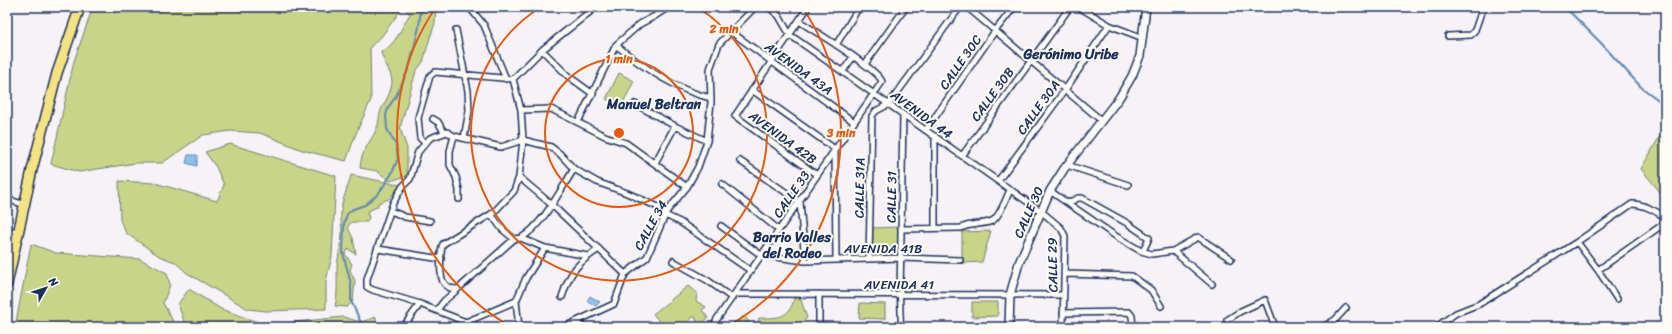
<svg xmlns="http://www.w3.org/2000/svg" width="1672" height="334" viewBox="0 0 1672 334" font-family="Sriracha,sans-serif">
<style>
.green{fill:#c8d487;stroke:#728272}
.water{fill:#8cc2ea;stroke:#5f87b2}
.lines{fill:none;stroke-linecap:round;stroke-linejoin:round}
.stream{stroke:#5f87b2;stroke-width:2}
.pedestrian-casing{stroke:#1b2f5e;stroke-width:7}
.minor-casing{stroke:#1b2f5e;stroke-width:8}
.secondary-casing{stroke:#1b2f5e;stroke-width:10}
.trunk-casing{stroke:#1b2f5e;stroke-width:12}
.pedestrian{stroke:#fdfcf7;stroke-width:4}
.minor{stroke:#fdfcf7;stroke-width:5}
.secondary{stroke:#fdfcf7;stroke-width:7}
.trunk{stroke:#f5e382;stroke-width:9}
.ring{fill:none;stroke:#e8590c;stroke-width:2}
.labels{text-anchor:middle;stroke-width:4;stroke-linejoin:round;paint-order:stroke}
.street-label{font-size:13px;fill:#1b2f5e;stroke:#fdfcf7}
.neighbourhood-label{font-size:14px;font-weight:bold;fill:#1b2f5e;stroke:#fdfcf7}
.centre{fill:#e8590c;stroke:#fdfcf7;stroke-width:2}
.ring-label{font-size:12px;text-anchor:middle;font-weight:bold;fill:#e8590c;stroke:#fdfcf7;stroke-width:4;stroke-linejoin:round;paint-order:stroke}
</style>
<rect width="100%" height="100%" fill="#f6f2f7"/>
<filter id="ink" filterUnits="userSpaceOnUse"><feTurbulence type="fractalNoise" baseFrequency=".025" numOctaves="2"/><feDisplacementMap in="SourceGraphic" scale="8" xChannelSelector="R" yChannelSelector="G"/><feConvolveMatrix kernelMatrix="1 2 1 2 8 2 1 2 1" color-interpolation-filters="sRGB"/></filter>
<g filter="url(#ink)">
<path class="green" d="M93 7H398L401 10 381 37 370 47 371 100 357 131 346 161 302 150 260 133 230 131 203 135 162 163H136L79 172 51 164 74 61Z
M404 7H436L435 23 429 41 423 62 416 71 400 128 407 148V176L390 181 377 171 360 168C361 149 372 142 378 125 379 120 379 115 381 110 385 102 392 91 392 81 391 71 383 62 381 52 397 44 400 29 410 14Z
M619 73 634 81 621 107 606 99Z
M1665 127V198L1641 169Z
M230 144 336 176 332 256 326 281V309L266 311 248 309 187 273 175 262 159 256 126 233 120 220 119 181 155 183 217 201 224 185 216 167 205 152Z
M351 175 400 185 389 199 378 203V206L367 212 369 218 367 222H353L349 224 348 228 353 238 356 254 348 249 345 254 352 264 350 270 355 281 353 301 347 307 335 306C338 296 337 278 337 266 338 255 342 244 342 233 342 225 340 219 341 211 342 199 348 188 351 175Z
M899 227 900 257 870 256 872 228Z
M991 231 982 262 962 263V232Z
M31 244 56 253 140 259 167 273 170 285 163 303 174 323V327H15Z
M688 286 697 293 696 301 706 307 702 310 708 318 699 326 695 317H692L689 320 690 327H664L653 314Z
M189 289 221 309 266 325 343 317 361 322 376 317V327H186L178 304Z
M794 298 801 300 807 318 798 327H739L738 321 744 316 751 324 758 322 759 318C777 318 790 319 794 298Z
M972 302H998V316L972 317Z
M860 303 885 304V319L859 318Z"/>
<path class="water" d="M188 155H197V166L186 163Z
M590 296 600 302 596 306 587 301Z"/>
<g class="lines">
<path class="stream" d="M1565 7 1601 43 1641 87 1665 105
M363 327 351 301V284L343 253 344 224 347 214 353 209 365 205 378 194 391 175 398 159 396 145 387 129 386 115 388 108 396 96 409 68 419 27 421 7"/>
<defs>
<path id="pedestrian" d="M900 295 901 327"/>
<path id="minor" d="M469 7 484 25 506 79
M769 7 779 16 790 35 1042 212 1061 228 1065 236 1063 327
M808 7 735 116 817 175
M967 7 1102 121
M1079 7 1109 25 1143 38
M456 30 468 91 469 111 464 138
M730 31 854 122
M1448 36 1471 35 1475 30 1483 7
M616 45C642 67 678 91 711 98
M836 45 859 7
M542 50 568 76 593 94
M865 64 906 7
M843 71 853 57
M752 90 835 149 836 260
M635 104 675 126 707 141
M521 110 551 109 605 136 626 143 687 187
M433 119 438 122 444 132
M578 122 616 45 640 24 655 16 669 7
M926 130 995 31 1014 7
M454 136 450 151V165L456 177 459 190V199
M935 136V228
M425 143 420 138 418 118 430 76 435 72 513 79
M962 156 1070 7
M740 161 800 202 805 261
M655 163 675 126
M1067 165 1128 185
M519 177 551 204 625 274
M998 181 1065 90 1109 25
M722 184 779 230
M1050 191 1117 237 1141 251 1152 254 1173 251 1198 237 1231 259
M7 199 25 205
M1068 203 1078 198H1082L1127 223 1149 238 1143 251
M391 211 405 217 430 221
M491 214 502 229 514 239
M665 215 680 222 751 271
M721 226 761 255 805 261 901 258 960 260
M902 229 961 228C971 223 983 225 992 221 999 218 1007 197 1010 190
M7 230 18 232
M521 238 514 239 458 289C453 289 447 288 444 283 439 277 440 251 443 244L493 213 514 191 519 177 523 140 521 110 513 79 542 50 596 7
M1577 242 1632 204C1644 204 1655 211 1665 217
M545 248 588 256
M378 249 441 259
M1173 251 1212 284
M869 258 872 116 876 111 889 104 960 7
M673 261 707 280 732 298
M1598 270 1617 299
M1065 274 1132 276 1151 290 1161 306
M735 294 1063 295
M900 295 903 114
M562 297C570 272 576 264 599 249
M420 304 466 322 516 301
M437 310 444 301 458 289
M1063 313 1129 312 1132 316 1133 327
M575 323 584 327
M403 327 420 304 373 290 367 287V279L393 203 403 186 410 179 418 152 430 138 447 132 454 136 501 147 523 140 551 147 560 154 574 169 597 182 627 193 667 211
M519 327 516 301 526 278 545 248 521 238C543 225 560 191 574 169
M564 327 614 304 625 274 647 257 667 211 687 187 698 167 707 141 711 102 710 69 719 44 755 7
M714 327 717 319 882 82C880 70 812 30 799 21
M819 327V294
M1229 327 1227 320 1241 311 1265 300 1275 327
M1323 327 1335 320 1346 308
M1436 327 1456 313 1479 304 1577 242 1598 270 1665 223"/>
<path id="secondary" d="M1009 327 1010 295 1019 263 1050 191 1064 169 1119 98 1132 76 1140 56 1146 7"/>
<path id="trunk" d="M7 284 32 170 57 73 80 7"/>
</defs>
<use href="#pedestrian" class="pedestrian-casing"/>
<use href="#minor" class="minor-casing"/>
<use href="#secondary" class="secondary-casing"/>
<use href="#trunk" class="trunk-casing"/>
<use href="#pedestrian" class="pedestrian"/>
<use href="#minor" class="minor"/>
<use href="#secondary" class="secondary"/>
<use href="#trunk" class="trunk"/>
</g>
</g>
<g class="ring">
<circle cx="619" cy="133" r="74"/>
<path d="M697 7A148 148 0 1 1 541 7"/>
<path d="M510 326A222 222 0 0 1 436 7M802 7A222 222 0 0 1 728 326"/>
</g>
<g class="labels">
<g class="street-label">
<text transform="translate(960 62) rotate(-55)" y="5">CALLE 30C</text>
<text transform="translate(799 68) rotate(36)" y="5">AVENIDA 43A</text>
<text transform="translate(992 94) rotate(-54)" y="5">CALLE 30B</text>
<text transform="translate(1038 107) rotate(-54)" y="5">CALLE 30A</text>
<text transform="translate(922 114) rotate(36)" y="5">AVENIDA 44</text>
<text transform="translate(783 137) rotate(36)" y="5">AVENIDA 42B</text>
<text transform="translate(859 188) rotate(-89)" y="5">CALLE 31A</text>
<text transform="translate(791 194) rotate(-55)" y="5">CALLE 33</text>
<text transform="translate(891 197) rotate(-89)" y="5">CALLE 31</text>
<text transform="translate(1028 212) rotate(-66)" y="5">CALLE 30</text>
<text transform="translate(650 225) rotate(-61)" y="5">CALLE 34</text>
<text x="883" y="253">AVENIDA 41B</text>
<text transform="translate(1052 265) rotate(-91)" y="5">CALLE 29</text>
<text x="899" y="289">AVENIDA 41</text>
</g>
<g class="neighbourhood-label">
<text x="1071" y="59">Gerónimo Uribe</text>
<text x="654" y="109">Manuel Beltran</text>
<text x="792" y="242">Barrio Valles<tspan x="792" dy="16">del Rodeo</tspan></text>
</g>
</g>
<circle cx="619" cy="133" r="6" class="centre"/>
<g class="ring-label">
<text x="724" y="33">2 min</text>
<text x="619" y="63">1 min</text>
<text x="841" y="137">3 min</text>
</g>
<rect width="1672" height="334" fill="none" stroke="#fdfcf7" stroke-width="24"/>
<rect x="12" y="12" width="1648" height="310" fill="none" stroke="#1b2f5e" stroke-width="1.5" filter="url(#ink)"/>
<g transform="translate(46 288) rotate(51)" stroke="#fdfcf7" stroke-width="3" paint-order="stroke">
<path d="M0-3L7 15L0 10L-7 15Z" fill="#1b2f5e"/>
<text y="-6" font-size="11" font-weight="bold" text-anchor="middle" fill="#1b2f5e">N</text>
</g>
</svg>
